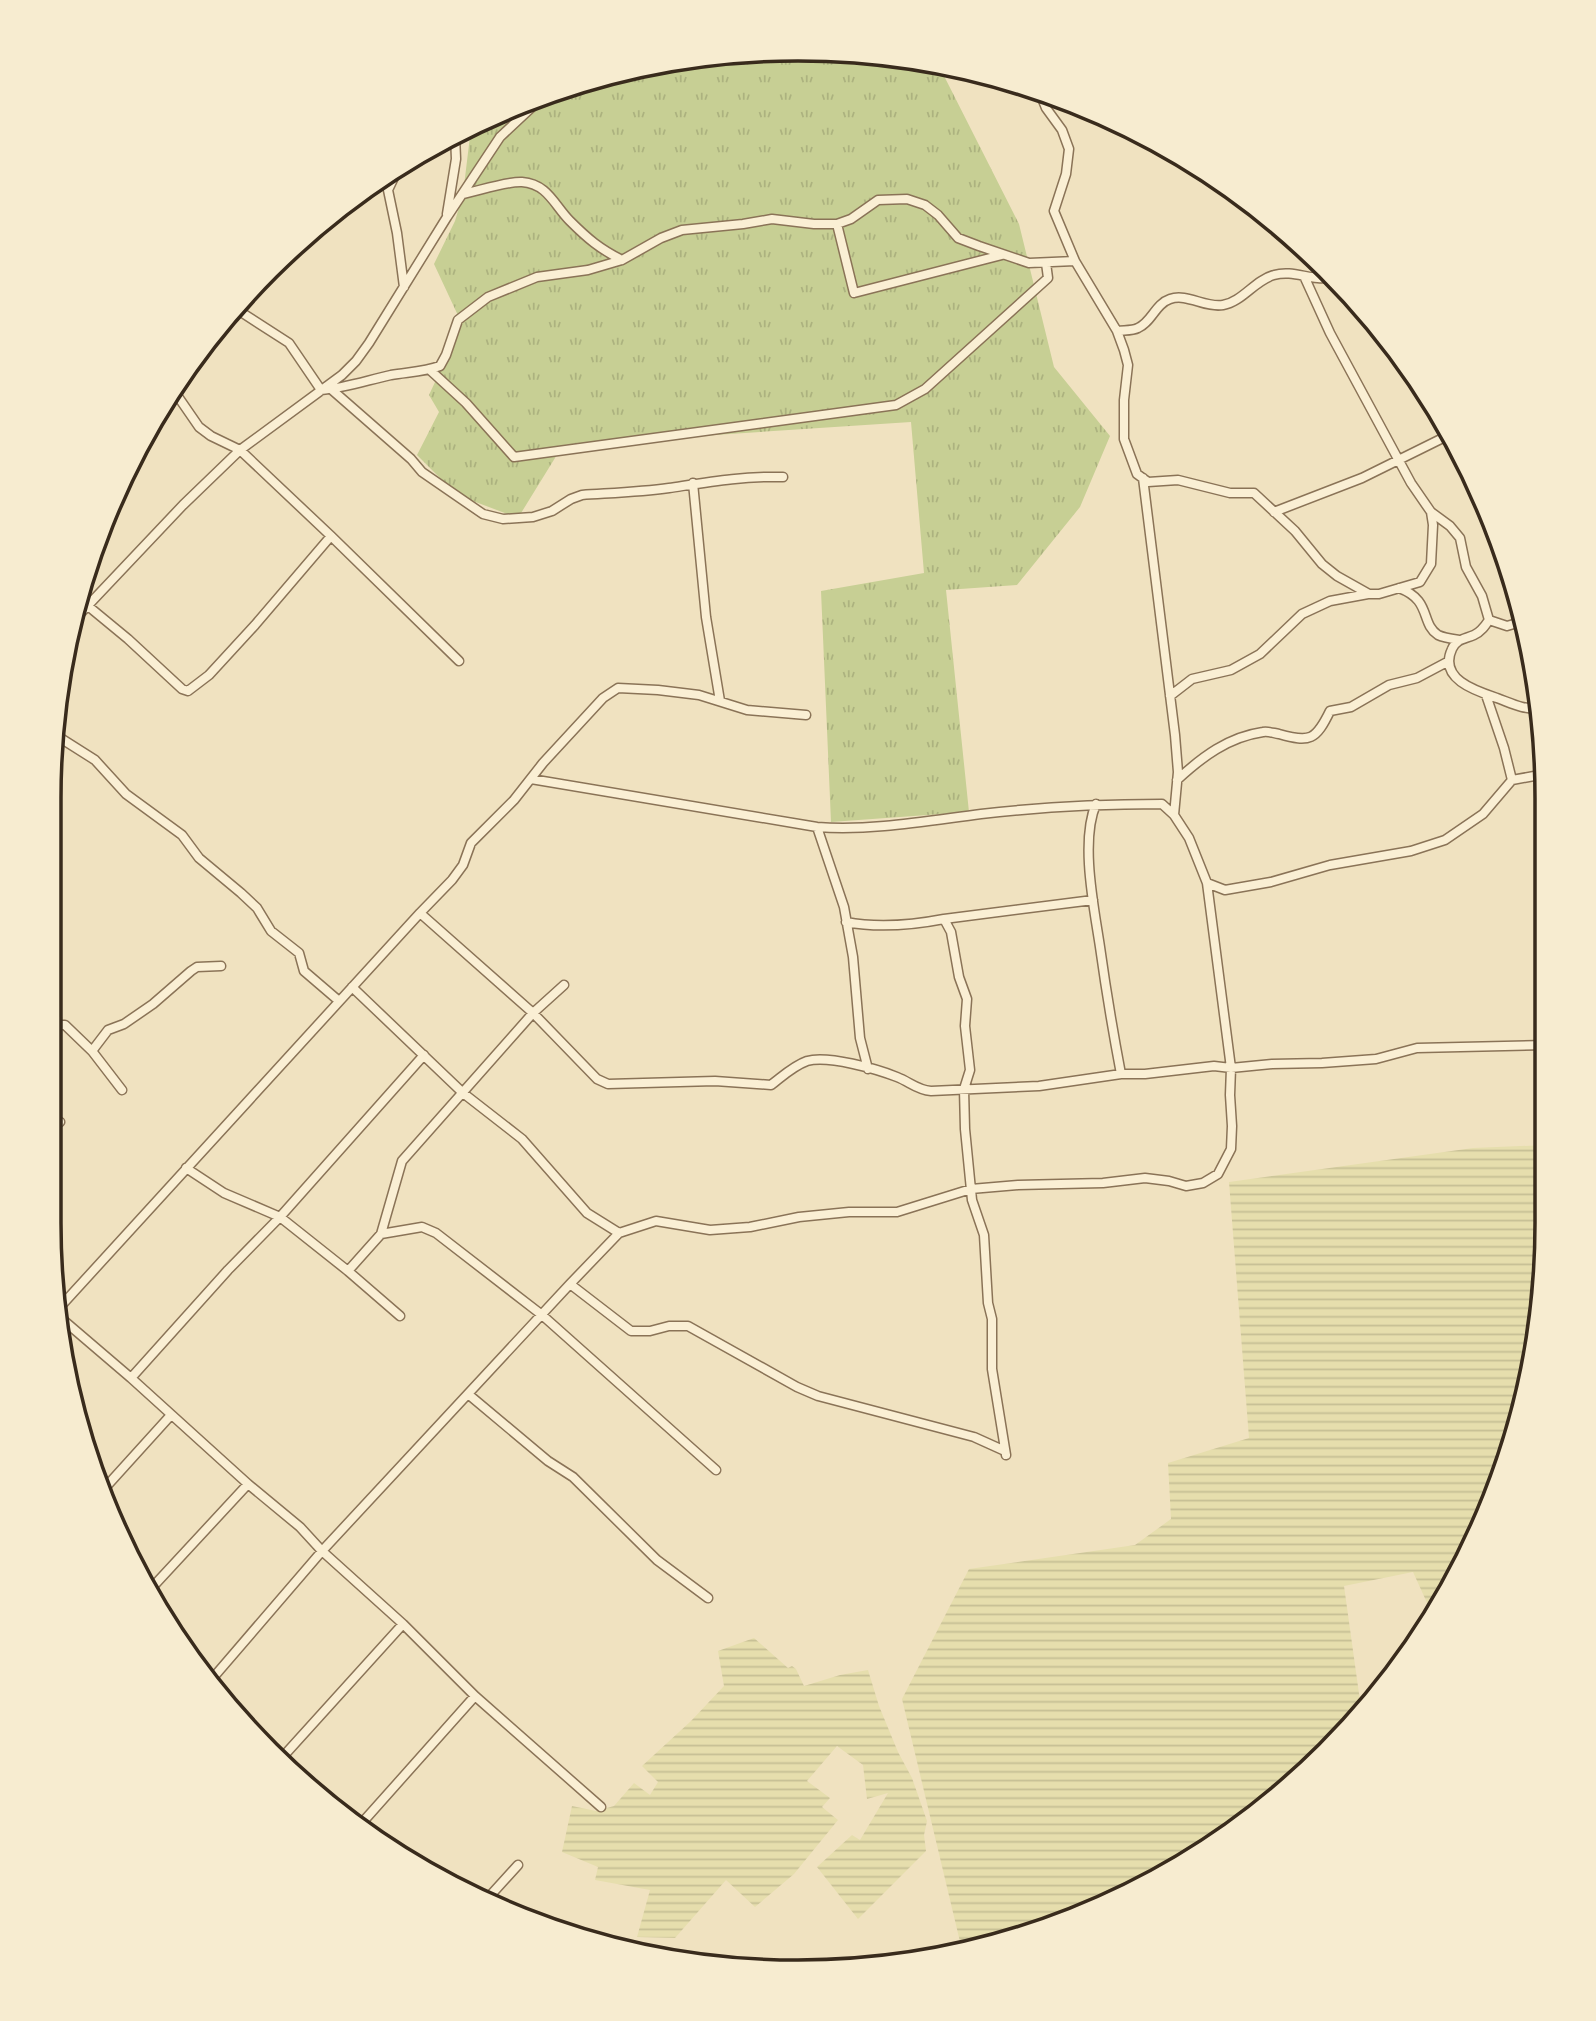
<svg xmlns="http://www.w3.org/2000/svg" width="1596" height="2021" viewBox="0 0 1596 2021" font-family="'PT Serif',serif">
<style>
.farmland{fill:url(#farmland-rules)}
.grass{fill:url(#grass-tufts)}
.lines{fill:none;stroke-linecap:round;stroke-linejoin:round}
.street-casing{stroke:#8a7357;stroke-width:11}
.street{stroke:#faefd4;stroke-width:8}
.rim{fill:none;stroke:#392b1c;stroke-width:3.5}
</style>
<defs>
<pattern id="farmland-rules" width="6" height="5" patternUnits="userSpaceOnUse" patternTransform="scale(1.75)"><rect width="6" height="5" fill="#e6dead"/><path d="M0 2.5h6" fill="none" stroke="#c6bf94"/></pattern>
<pattern id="grass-tufts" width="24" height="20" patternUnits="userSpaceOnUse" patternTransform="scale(1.75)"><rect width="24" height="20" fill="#c7cf94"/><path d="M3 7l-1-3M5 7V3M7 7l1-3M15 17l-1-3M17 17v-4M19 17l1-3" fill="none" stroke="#acb27f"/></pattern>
</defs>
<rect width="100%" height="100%" fill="#f0e2c0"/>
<path class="farmland" d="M1547 1145V1223L1533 1369 1490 1509 1433 1616 1413 1572 1344 1586 1361 1708 1292 1786 1172 1872 991 1947 962 1950 902 1699 969 1569 1135 1545 1171 1519 1168 1463 1249 1438 1229 1182 1473 1148Z
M754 1638 788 1668 792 1666 796 1669 804 1686 840 1675 868 1670 879 1706 898 1752 912 1778 927 1821 924 1835 926 1851 858 1919 817 1867 852 1835 860 1840 888 1793 867 1799 863 1765 837 1746 807 1781 830 1798 822 1807 838 1820 794 1874 755 1907 726 1880 675 1938 637 1937 650 1890 595 1880 598 1867 562 1852 572 1806 596 1811 614 1806 634 1783 650 1795 658 1782 642 1766 691 1721 724 1686 718 1651Z"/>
<path class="grass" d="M847 51 939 66 1019 224 1054 367 1110 436 1080 507 1017 585 946 590 969 812 831 822 821 591 924 573 911 422 563 445 518 518 457 495 417 455 439 412 429 395 462 324 434 264 455 221 463 194 471 128 558 89 701 55Z"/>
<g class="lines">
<defs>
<path id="street" d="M1040 93 1046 108 1062 130 1069 149 1066 174 1054 211 1075 261 1117 331 1124 350 1128 365 1124 400V439L1137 474 1148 482 1178 480 1230 493H1254L1295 531 1322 564 1337 576 1369 594H1379L1420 582 1431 564 1433 525 1431 512
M399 167 388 190 397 233 404 287
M463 194C478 191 508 181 522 182 548 184 554 205 570 221 588 239 600 249 622 260
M447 214 456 159 455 135
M837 224 854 293 1002 255
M1304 276 1330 333 1411 483 1431 512 1450 526 1460 538 1466 567 1482 596 1489 620
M234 305 244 314 289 343 321 390C345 388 368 380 391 375 408 372 424 372 440 366L446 355 458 320 488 297 537 277 588 270 622 260 661 238 682 230 743 224 772 219 814 224H837L851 219 878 200 907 199 925 205 938 215 958 238 979 246 1029 263 1075 261
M1117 331C1124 330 1132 331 1138 328 1152 322 1155 304 1170 299 1187 293 1205 308 1223 305 1242 302 1255 280 1274 275 1294 269 1312 282 1332 277
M430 370 466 403 514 457 896 405 925 389 1048 278 1046 263
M331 389 411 459 422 472 483 514 503 519 533 517 552 511 571 499 582 495C611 493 641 492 669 488 709 482 742 476 783 477
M172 392 179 398 199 427 211 436 240 450 331 536 459 661
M1143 478 1175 735 1178 772 1174 815
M693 483 706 617 720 701
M1274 512 1362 478 1451 434
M1399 588C1432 600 1420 623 1438 635 1444 638 1453 639 1460 640
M88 606 128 639 182 689 188 691 209 675 255 625 331 536
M77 617 183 505 240 450 342 375 356 361 369 343 447 217 500 137 547 93
M1489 620C1485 626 1481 632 1474 635 1465 639 1456 639 1452 649 1438 679 1476 691 1497 698 1511 703 1523 710 1539 708
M1489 620 1507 626 1524 621
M1486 695 1504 748 1512 780
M1170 696 1192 679 1231 670 1260 654 1302 614 1330 601 1368 594
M54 734 95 760 126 794 182 835 199 858 241 893 257 908 271 931 299 953 304 971 339 1001
M1177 780C1202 757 1228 737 1263 732 1268 731 1273 733 1279 734 1310 743 1316 740 1330 711L1351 707 1389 685 1417 678 1449 661
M1096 804C1080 841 1094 907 1100 947 1106 990 1113 1032 1121 1074
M817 827 844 907 853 957 860 1038 868 1069
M1207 883 1225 890 1271 882 1330 865 1411 851 1445 840 1483 814 1512 780 1545 774
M420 913 533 1013 597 1079 608 1084 715 1081 771 1085C783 1076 793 1066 807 1061 828 1055 877 1069 897 1077 910 1082 917 1090 931 1091L1039 1086 1121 1074H1145L1214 1066 1231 1068 1272 1064 1322 1063 1376 1059 1417 1048 1546 1045
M944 919 1093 900
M846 922C877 928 913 925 944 919L951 932 959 977 967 999 965 1026 970 1070 964 1089 965 1129 972 1200 984 1235 988 1303 992 1319V1369L1006 1455
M352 987 463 1093 522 1139 587 1213 619 1233
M50 1025H65L92 1051 122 1090
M92 1051 108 1030 124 1024 153 1004 191 971 197 967 221 966
M49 1117 60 1122
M186 1168 224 1193 280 1217 348 1271 400 1316
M381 1234 402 1161 533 1013 564 985
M348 1271 381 1234 422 1227 436 1233 542 1315 716 1470
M570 1284 631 1331H650L669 1326H688L797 1387 818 1396 974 1437 1005 1451
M60 1307 420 913 452 880 463 865 471 843 514 800 543 763 603 698 618 688 658 690 699 695 747 710 806 715
M62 1319 131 1378 248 1484 300 1527 322 1551 403 1624 475 1696 601 1807
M131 1378 228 1270 280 1217 424 1055
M468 1394 548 1461 573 1477 657 1560 708 1598
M104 1489 171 1415
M147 1593 248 1484
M212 1679 322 1551 570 1284 619 1233 656 1221 710 1230 750 1227 799 1217 849 1212H897L971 1189 1018 1185 1103 1183 1145 1178 1169 1181 1186 1186 1203 1183 1218 1174 1231 1149 1232 1126 1230 1095 1231 1068 1207 883 1189 838 1174 815 1162 804C1101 804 1041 807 981 814 926 821 872 831 817 827L531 779
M279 1761 403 1624
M361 1824 475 1696
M488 1898 518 1865"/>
</defs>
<use href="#street" class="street-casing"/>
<use href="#street" class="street"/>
</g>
<path d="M0 0H1596V2021H0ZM798 61H798A737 737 0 0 1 1535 798V1223A737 737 0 0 1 798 1960H798A737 737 0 0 1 61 1223V798A737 737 0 0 1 798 61Z" fill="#f7ecd0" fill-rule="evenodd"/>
<path class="rim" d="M798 61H798A737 737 0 0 1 1535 798V1223A737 737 0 0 1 798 1960H798A737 737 0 0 1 61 1223V798A737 737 0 0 1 798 61Z"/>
</svg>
